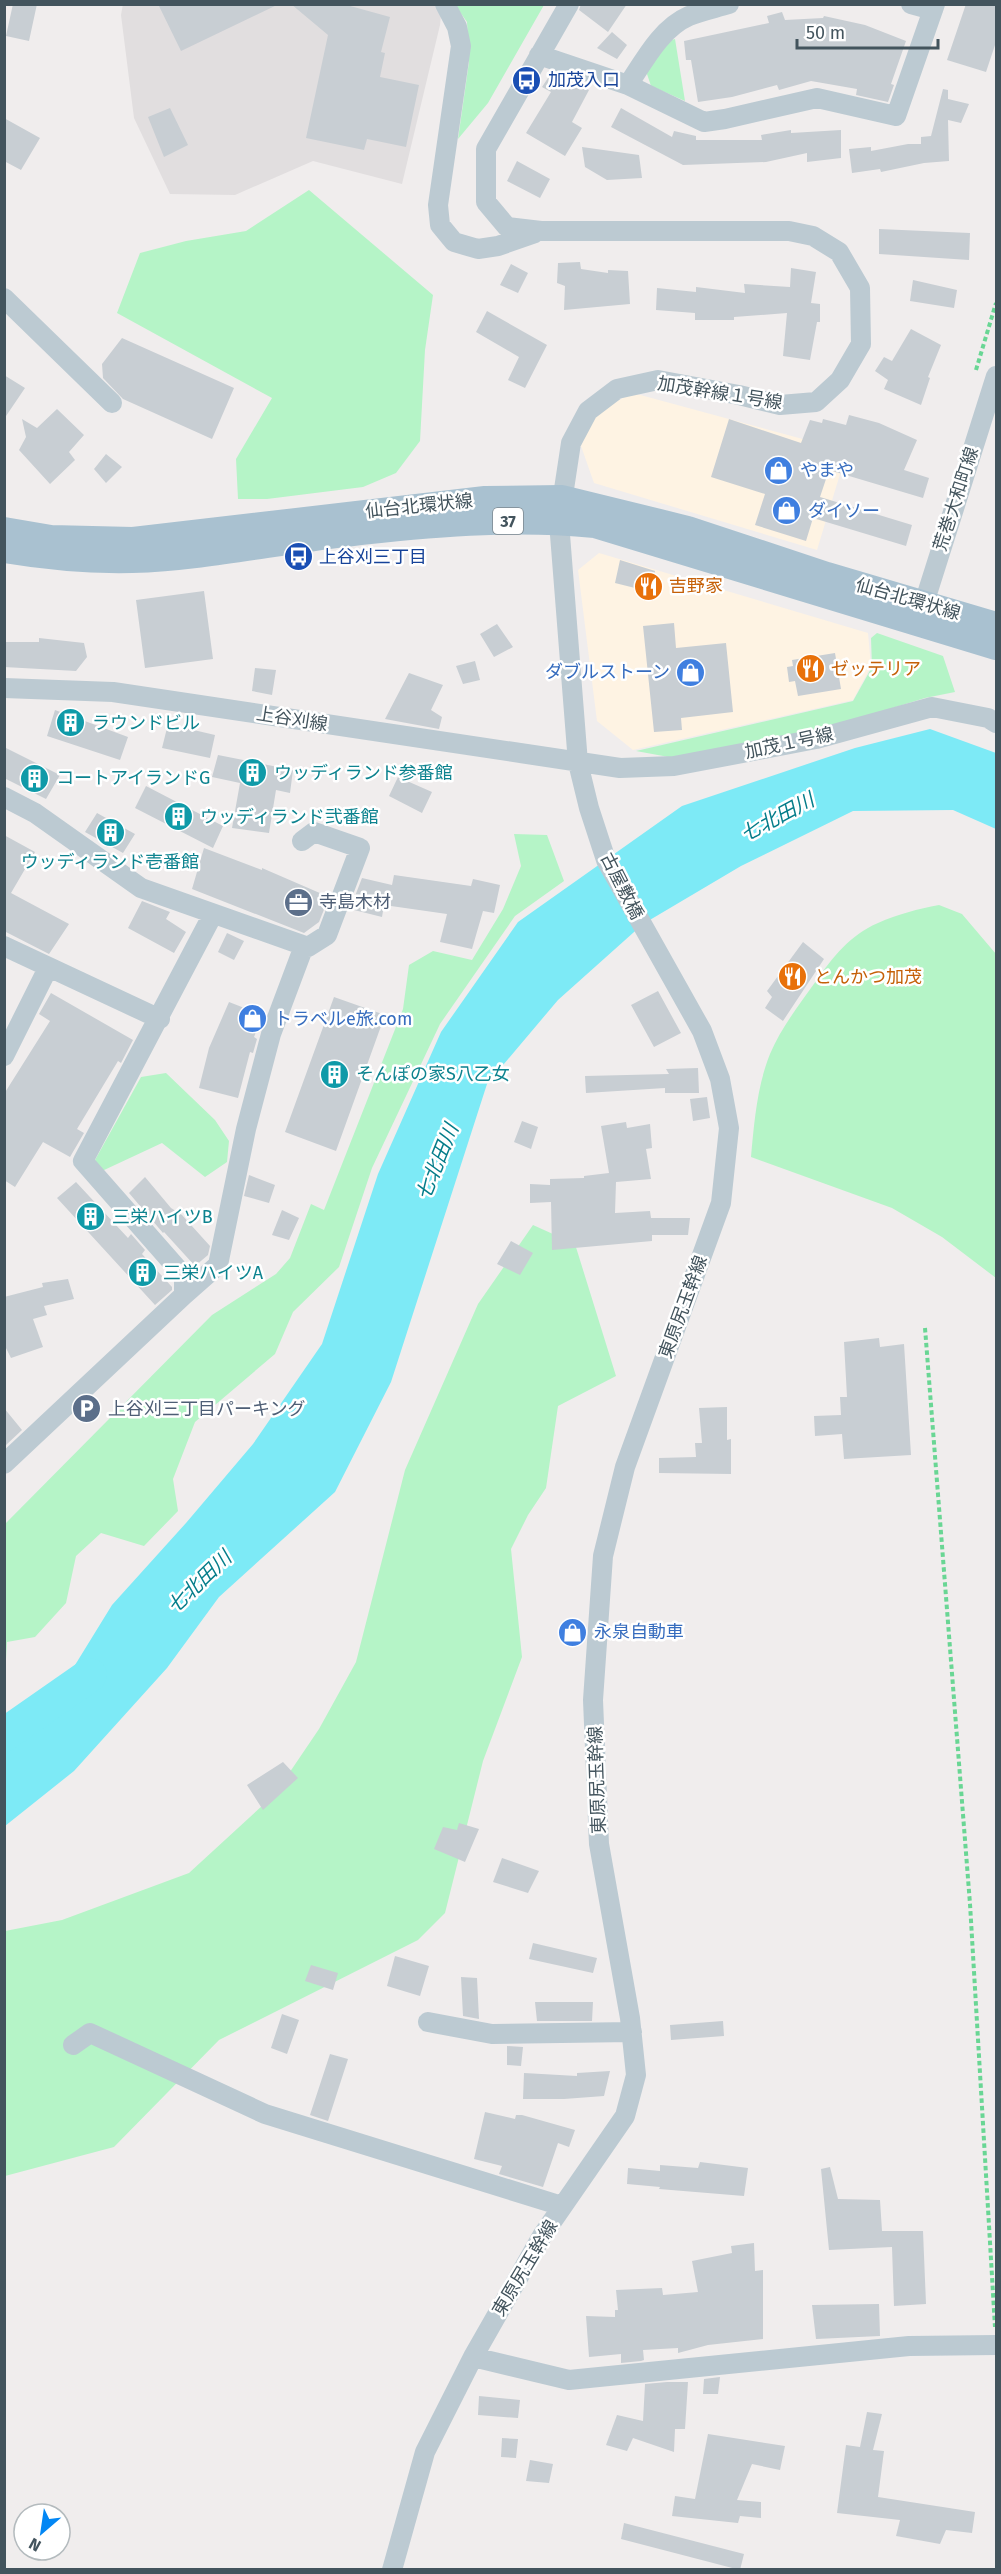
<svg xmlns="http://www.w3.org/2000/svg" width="1001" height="2574" viewBox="0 0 1001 2574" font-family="'Fira Sans','Noto Sans JP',sans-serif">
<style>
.commercial{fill:#fef3e3}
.education{fill:#e1dedf}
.green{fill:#b5f4c7}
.water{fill:#7deaf6}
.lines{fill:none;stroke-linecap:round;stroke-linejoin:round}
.river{stroke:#7deaf6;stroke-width:34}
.building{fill:#c8ced3}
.path{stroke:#69d694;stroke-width:4;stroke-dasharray:4.5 3;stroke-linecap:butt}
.minor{stroke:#bccad2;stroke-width:20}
.major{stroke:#a9c1d0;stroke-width:26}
.labels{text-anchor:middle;stroke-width:5;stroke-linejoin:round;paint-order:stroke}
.shield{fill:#fff;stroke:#7b878e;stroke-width:1.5}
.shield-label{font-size:16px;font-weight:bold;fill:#43545d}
.transit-label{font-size:18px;fill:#164399;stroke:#fff;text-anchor:start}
.street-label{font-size:18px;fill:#43545d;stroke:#fff}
.shop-label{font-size:18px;fill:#366cbe;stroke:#fff;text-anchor:start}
.food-label{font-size:18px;fill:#c56008;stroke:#fff;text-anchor:start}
.culture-label{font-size:18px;fill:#0d838f;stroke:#fff;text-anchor:start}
.service-label{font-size:18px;fill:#4e5e75;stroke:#fff;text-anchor:start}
.water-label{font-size:20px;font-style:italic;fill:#047d8a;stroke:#fff}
</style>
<rect width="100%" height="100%" fill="#f0eded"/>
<path class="commercial" d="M633 393 847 451 817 550 594 483 581 446 595 412Z
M599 553 868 633 871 666 853 700 633 750 597 721 578 570Z"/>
<path class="education" d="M123 4 442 5 440 25 402 184 313 161 235 195 170 194 134 118 121 15Z"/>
<path class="green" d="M455 5H544L488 103 458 139 469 62 467 22Z
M675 39 685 101 651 86 646 71 665 42Z
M309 190 433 295 425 350 420 441 396 473 363 487 267 499H238L236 459 272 398 117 313 140 253 186 241 246 231Z
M877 633 943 656 955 692 925 698 818 731 674 758 636 751 853 701 872 667 871 638Z
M514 834 547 835 564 881 515 916 440 1024 372 1168 339 1267 293 1312 275 1354 195 1422 173 1479 178 1511 144 1546 101 1533 76 1556 66 1603 35 1637 7 1642 5 1676V1524L212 1315 276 1274 290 1258 311 1204 324 1210 403 1009 409 965 433 951 472 960 503 909 521 866Z
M939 905 962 914 996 954V1278L942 1237 892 1208 751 1157C754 1124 757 1086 770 1054 781 1028 799 1005 816 981 833 957 850 935 878 923 898 914 918 909 939 905Z
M166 1073 215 1120 229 1141 227 1162 205 1177 162 1143 102 1171 95 1160 141 1077Z
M533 1225 575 1244 616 1376 558 1406 546 1488 528 1515 511 1549 522 1657 483 1761 445 1913 418 1940 219 2040 114 2147 5 2176V1931L62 1920 189 1873 275 1794 319 1729 356 1662 405 1470 478 1304Z"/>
<path class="water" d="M930 729 996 753V829L953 810 853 811 741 866 643 924 558 1000 487 1084 391 1382 335 1492 219 1597 167 1668 74 1771 5 1826V1751L35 1730 112 1605 186 1523 253 1444 322 1344 378 1174 441 1032 518 922 682 806 855 748Z"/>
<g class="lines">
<path class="river" d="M4 1735 90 1675"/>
</g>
<path class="building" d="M13 4H37L29 41 6 36Z
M158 4H279L181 51Z
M291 4H343L390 17 381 52 385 53 380 77 419 85 406 147 367 139 364 150 306 138 328 35Z
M581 4H627L608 32 579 10Z
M966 4H996V42L986 72 947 60Z
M782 12 785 20 823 18 824 16 865 25 906 41 891 84 894 85 888 102 856 95 857 89 811 81 779 90 777 85 732 97 698 102 691 60H686L684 41 769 23 767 16Z
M612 32 627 45 617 59 597 48Z
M552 72 589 90 572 122 582 128 565 156 526 133 551 92 542 87Z
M943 89 948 90V99L969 104 961 123 948 120 949 161 924 163 881 172 880 169 852 173 849 149 871 147V151L908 144H921V137L931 136Z
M170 108 188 145 164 157 148 117Z
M621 108 672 137 674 131 696 136V140H762L761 135 791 130V133L841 130V158L807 162V153L766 162 683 165 611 127Z
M4 118 40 138 21 170 4 161Z
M582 147 639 155 642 178 607 180 585 167Z
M517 161 550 179 540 198 507 181Z
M879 229 970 233 969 260 879 254Z
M580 262 581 269 608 273V270L628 271 630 304 564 310 565 286 557 283 558 263Z
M511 264 528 273 518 293 500 285Z
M791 268 816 272 811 303 820 304V322H817L810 360 783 356 787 313 734 317V320H695V313L656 310 657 288 696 292V287L745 293 744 284 790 287Z
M913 280 957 290 954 308 910 301Z
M487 311 547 345 525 388 508 380 519 357 476 332Z
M911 329 941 345 928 377 930 378 921 405 884 389 888 380 875 371 884 357 892 361Z
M122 338 234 388 212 439 123 399 103 378 102 364Z
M4 375 25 388 4 419Z
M57 409 84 435 69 452 75 460 50 484 19 450 26 437 22 419 37 428Z
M849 415 879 423 917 440 904 470 929 478 923 498 829 470 820 497 912 525 906 546 813 518 806 541 755 525 765 494 711 477 729 419 801 443 810 420 822 423 823 419 846 425Z
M106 454 122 467 106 483 94 469Z
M620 560 655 571 651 592 615 583Z
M204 591 213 659 145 668 136 600Z
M674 623 676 648 726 643 733 712 681 718 682 730 654 732 643 626Z
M497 624 513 647 494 657 480 634Z
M39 638 84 643 87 657 76 671 4 667V642H39Z
M835 653 841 689 798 696 795 681 789 682 787 667 793 666 792 660Z
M475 661 480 680 463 684 456 666Z
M255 668 276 670 272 695 252 691Z
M409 673 443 685 431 710 442 717 439 729 385 719Z
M55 710 128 737 120 760 47 736Z
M168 724 215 735 210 758 162 748Z
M4 747 60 775 46 799 4 778Z
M218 755 293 770 290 793 276 790 269 833 232 828 240 783 212 777Z
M398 777 432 792 422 813 389 796Z
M146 786 223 826 213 848 135 808Z
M97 813 135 834 123 853 85 832Z
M4 835 35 852 11 893 69 924 49 954 4 931Z
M204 848 262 870V868L329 897 319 922 304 933 192 889Z
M394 875 471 886 473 879 500 885 494 913 483 911 472 949 440 942 447 914 384 905 382 917 350 909 362 878 392 885Z
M142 901 170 912 166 919 186 932 174 953 128 928Z
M227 933 244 941 234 960 218 952Z
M803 942 824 959 783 1021 765 1008 772 997 767 991Z
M658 991 681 1033 654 1047 631 1005Z
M51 993 133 1040 121 1063 118 1061 77 1129 84 1133 70 1157 43 1142 15 1187 4 1180V1094L50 1021 39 1014Z
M334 997 385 1015 336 1151 285 1132Z
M229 1002 247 1009 249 1005 264 1012 254 1037 257 1039 253 1053 250 1052 238 1098 199 1088 209 1048Z
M698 1068 699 1093H665V1088L586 1093 585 1076 669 1074 666 1069Z
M707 1097 710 1118 693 1121 690 1099Z
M522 1121 538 1127 531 1149 514 1142Z
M626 1122 627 1128 650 1124 652 1148 646 1149 651 1179 616 1182 615 1213 650 1211 651 1218H690L688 1235H652V1241L552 1250 551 1202 530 1203V1184L550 1185V1179L584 1178V1176L609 1173 601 1126Z
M249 1175 275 1185 269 1203 244 1196Z
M145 1177 171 1208 182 1215 210 1246 208 1255 195 1266 164 1232 163 1233 129 1193Z
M76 1182 128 1238 131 1234 145 1250 142 1254 172 1287V1290L155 1305 57 1198Z
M282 1210 299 1218 289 1240 272 1235Z
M511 1241 533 1253 520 1275 497 1264Z
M68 1279 74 1299 44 1306 47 1315 33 1319 43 1347 11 1358 4 1344V1297L43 1287 42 1283Z
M879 1338 880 1347 904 1344 911 1455 844 1459 842 1434 815 1436 814 1416 841 1415 840 1397H847L844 1342Z
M727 1407V1440L731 1439V1474L659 1473V1458L696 1457 695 1443H702L699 1408Z
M4 1408 22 1430 6 1445 4 1444Z
M283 1762 298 1778 263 1810 247 1785Z
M459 1823 479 1829 465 1862 434 1849 443 1827 457 1830Z
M502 1858 539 1871 528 1893 493 1882Z
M533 1943 597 1958 593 1973 529 1959Z
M395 1956 429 1966 420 1996 387 1986Z
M311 1965 338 1973 333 1990 305 1981Z
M461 1977 477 1978 479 2019 463 2016Z
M535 2002H593L592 2021H537Z
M282 2014 299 2020 287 2054 271 2048Z
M723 2021 724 2036 671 2040 670 2025Z
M507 2046 523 2047 521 2066 507 2065Z
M330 2054 348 2059 328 2121 310 2115Z
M610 2071 604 2096 564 2099H523L524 2073 577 2076V2073Z
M485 2112 515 2119 516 2115H522L575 2130 569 2147 558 2143 543 2187 499 2174 502 2166 474 2159Z
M700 2162 748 2168 744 2196 659 2189 660 2187 627 2184 628 2168 660 2171V2165L698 2168Z
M830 2167 838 2199 880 2200 882 2231H923L926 2304 894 2306 892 2247 829 2250 821 2169Z
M754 2243 755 2271 763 2270V2339L708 2345 678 2353V2348L643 2350 644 2360 641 2361 621 2363V2354L589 2357 586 2316 615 2317V2310H618L616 2290 662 2288 663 2295 698 2292 692 2261 732 2253 731 2246Z
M879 2304 880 2336 816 2339 812 2305Z
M720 2377 718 2394H703L704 2379Z
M667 2382H688L685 2429H675L674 2452 633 2438 627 2451 606 2445 617 2415 643 2421 645 2384Z
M479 2396 520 2400 518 2418 478 2415Z
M867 2412 882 2414 873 2450 884 2451 878 2497 975 2512 972 2533 946 2530 940 2544 896 2536 900 2520 837 2513 846 2445 860 2447Z
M708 2434 785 2446 780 2470 752 2464 737 2500 761 2502V2518L740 2516 738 2523 672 2516 675 2496 695 2499Z
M502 2438 518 2439 516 2458 501 2457Z
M530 2460 553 2464 549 2483 526 2481Z
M624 2523 744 2554 740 2570 621 2539Z"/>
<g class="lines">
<path class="path" d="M976 370 996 303
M925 1328 970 1904 995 2327"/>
<path class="minor" d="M445 4 457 27 461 46 438 205 440 225 454 242 478 249 498 246 535 233
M911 4 933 10
M539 55 628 85 704 122 725 119 817 98 896 116 935 4
M628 85C644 61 661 28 689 16 701 11 716 8 729 4
M4 298 112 403
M920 616 996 376
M4 688 113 692 620 768 674 766 816 739 932 707 988 718 996 723
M4 797 35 813 141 888 308 947 327 935 360 848 314 832 302 841
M4 946 160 1019
M4 1056 48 968
M184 1295 218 1265 246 1129 271 1034 304 946
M4 1464 184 1295V1276L83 1161 213 914
M428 2022 492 2034 632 2032
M73 2045 90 2033 265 2114 562 2206
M473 2357 569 2380 909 2346 996 2345
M392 2570 425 2452 473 2357 542 2236 625 2116 636 2075 630 2018 599 1844 593 1700 603 1556 625 1467 721 1203 729 1128 720 1079 702 1031 606 860 589 808 578 763 559 522 571 443 588 411 617 389 658 380 739 395 780 405 816 402 840 380 861 344 860 288 839 252 813 236 789 231H541L507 227 486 202V149L569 4"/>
<path class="major" d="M4 530 51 538 133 540 485 499 562 498 688 529 827 575 996 625
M4 550C46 557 90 561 132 560 203 558 274 542 345 534 428 524 511 517 595 525L996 647"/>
</g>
<defs>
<symbol id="bus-disc" viewBox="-11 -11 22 22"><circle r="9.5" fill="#1a4fb4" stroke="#fff"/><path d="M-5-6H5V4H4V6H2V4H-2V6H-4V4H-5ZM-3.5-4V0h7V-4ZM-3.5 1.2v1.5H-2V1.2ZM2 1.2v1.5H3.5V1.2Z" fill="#fff"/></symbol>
<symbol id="shop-disc" viewBox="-11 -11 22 22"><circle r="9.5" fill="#3f7fe0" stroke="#fff"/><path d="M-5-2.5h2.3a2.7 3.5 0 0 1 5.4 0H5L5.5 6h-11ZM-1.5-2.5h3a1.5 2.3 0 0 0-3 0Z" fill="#fff"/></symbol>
<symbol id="restaurant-disc" viewBox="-11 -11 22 22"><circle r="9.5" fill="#e8710a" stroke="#fff"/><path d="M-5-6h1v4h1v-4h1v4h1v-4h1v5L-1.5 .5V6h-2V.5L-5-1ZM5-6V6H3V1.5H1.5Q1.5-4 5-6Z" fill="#fff"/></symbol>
<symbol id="building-disc" viewBox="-11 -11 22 22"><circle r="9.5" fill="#0f9aa8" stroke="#fff"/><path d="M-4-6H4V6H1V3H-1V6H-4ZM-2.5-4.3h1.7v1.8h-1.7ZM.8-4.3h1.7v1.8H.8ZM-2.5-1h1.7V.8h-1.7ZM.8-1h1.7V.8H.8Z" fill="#fff"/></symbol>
<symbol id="office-disc" viewBox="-11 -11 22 22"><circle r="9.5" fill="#5c6f8a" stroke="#fff"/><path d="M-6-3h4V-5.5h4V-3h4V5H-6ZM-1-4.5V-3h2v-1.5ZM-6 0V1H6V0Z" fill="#fff"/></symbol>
<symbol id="parking-disc" viewBox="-11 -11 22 22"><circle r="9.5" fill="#5c6f8a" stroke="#fff"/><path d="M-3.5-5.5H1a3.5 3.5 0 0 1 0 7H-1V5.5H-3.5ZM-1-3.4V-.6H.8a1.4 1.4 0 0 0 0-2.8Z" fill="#fff"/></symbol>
</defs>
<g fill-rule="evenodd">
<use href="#bus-disc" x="510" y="64" width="33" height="33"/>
<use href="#shop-disc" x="762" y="454" width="33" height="33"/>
<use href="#shop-disc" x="770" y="494" width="33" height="33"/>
<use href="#bus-disc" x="282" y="540" width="33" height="33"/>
<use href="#restaurant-disc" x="632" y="570" width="33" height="33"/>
<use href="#restaurant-disc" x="794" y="652" width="33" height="33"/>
<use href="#shop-disc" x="674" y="656" width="33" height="33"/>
<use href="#building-disc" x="54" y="706" width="33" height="33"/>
<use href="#building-disc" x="236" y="756" width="33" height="33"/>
<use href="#building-disc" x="18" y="762" width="33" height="33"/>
<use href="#building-disc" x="162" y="800" width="33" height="33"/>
<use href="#building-disc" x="94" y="816" width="33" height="33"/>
<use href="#office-disc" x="282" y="886" width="33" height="33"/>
<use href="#restaurant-disc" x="776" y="960" width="33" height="33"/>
<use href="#shop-disc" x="236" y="1002" width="33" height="33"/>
<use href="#building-disc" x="318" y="1058" width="33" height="33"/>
<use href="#building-disc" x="74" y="1200" width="33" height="33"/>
<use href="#building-disc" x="126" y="1256" width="33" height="33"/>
<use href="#parking-disc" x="70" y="1392" width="33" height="33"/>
<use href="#shop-disc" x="556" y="1616" width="33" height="33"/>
</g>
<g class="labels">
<rect class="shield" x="493" y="508" width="30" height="26" rx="4.5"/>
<g class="shield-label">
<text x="508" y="527">37</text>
</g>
<g class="transit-label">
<text x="548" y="86">加茂入口</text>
<text x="319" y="563">上谷刈三丁目</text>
</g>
<g class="street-label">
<text transform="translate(720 393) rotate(9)" y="6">加茂幹線１号線</text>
<text transform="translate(956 499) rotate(-72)" y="6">荒巻大和町線</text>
<text transform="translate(419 506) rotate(-6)" y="6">仙台北環状線</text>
<text transform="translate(908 599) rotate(16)" y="6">仙台北環状線</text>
<text transform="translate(292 719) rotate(9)" y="6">上谷刈線</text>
<text transform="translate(789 743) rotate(-12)" y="6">加茂１号線</text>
<text transform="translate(622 886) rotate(63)" y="6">古屋敷橋</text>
<text transform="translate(683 1307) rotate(-70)" y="6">東原尻玉幹線</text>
<text transform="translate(597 1780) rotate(-92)" y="6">東原尻玉幹線</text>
<text transform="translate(525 2268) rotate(-59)" y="6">東原尻玉幹線</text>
</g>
<g class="shop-label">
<text x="800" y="476">やまや</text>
<text x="808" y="517">ダイソー</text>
<text x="670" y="678" text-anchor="end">ダブルストーン</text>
<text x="274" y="1025">トラベルe旅.com</text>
<text x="594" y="1638">永泉自動車</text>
</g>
<g class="food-label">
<text x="669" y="592">吉野家</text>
<text x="831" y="675">ゼッテリア</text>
<text x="814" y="983">とんかつ加茂</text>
</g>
<g class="culture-label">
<text x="92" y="729">ラウンドビル</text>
<text x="274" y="779">ウッディランド参番館</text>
<text x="56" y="784">コートアイランドG</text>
<text x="200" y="823">ウッディランド弐番館</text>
<text x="110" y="868" text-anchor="middle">ウッディランド壱番館</text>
<text x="356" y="1080">そんぽの家S八乙女</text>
<text x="112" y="1223">三栄ハイツB</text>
<text x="163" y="1279">三栄ハイツA</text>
</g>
<g class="service-label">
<text x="319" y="908">寺島木材</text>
<text x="108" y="1415">上谷刈三丁目パーキング</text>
</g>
<g class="water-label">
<text transform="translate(777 817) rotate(-28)" y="7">七北田川</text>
<text transform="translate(437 1162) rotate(-68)" y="7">七北田川</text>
<text transform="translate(199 1582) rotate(-44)" y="7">七北田川</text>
</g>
</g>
<rect width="1001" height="2574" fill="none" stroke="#43545d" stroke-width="12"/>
<g transform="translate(42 2532) rotate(209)"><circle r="28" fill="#ffffff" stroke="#b4bbbe" stroke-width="1.5"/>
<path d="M0-4.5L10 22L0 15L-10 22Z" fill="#0387f4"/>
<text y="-9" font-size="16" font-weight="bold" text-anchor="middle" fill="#43545d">N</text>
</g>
<path d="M797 39v9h141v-9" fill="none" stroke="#43545d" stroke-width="3"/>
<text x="806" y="39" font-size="18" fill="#43545d" stroke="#ffffff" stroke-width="4.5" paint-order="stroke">50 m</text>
</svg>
